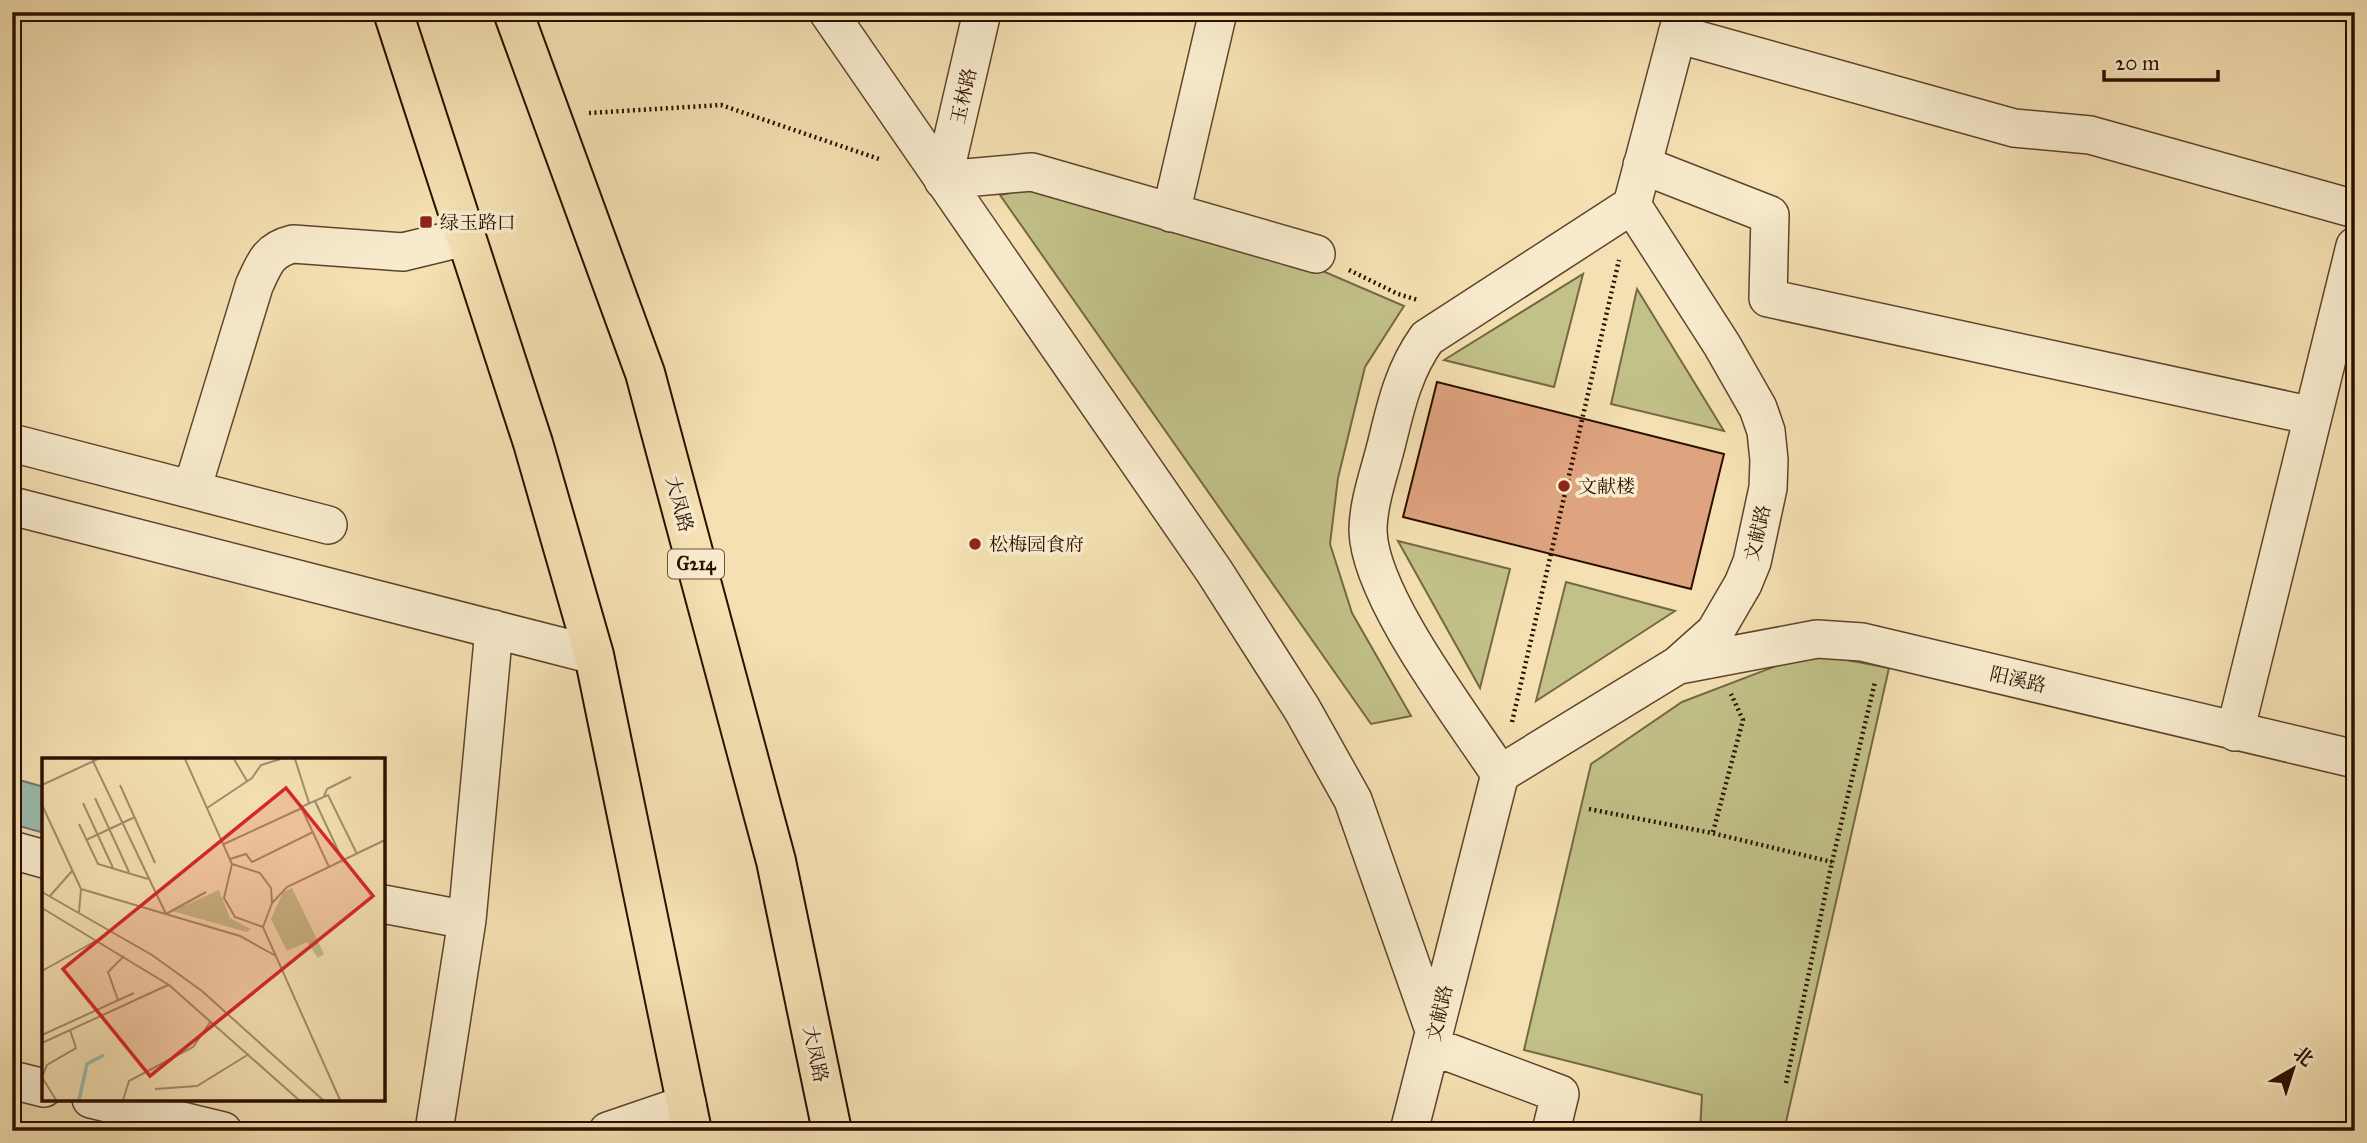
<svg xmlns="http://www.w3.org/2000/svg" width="2367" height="1143" viewBox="0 0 2367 1143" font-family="'IM FELL Great Primer','Noto Serif SC',serif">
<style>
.green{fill:#c1c188;stroke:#766844;stroke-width:2}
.water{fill:#9cbdb0;stroke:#6f776a;stroke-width:2}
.building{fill:#dea37f;stroke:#2c0f00;stroke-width:2}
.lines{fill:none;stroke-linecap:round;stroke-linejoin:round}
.minor-casing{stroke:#5e432c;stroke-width:40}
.highway-casing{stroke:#2c0f00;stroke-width:42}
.path{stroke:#2c0f00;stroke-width:4.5;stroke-dasharray:2 3.5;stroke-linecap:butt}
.minor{stroke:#f8ebcd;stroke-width:37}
.highway{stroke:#f4e0b2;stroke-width:38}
.poi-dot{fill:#8f2418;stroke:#f8ebcd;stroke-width:2.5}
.labels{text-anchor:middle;stroke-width:7;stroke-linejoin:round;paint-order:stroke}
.shield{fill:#f8ebcd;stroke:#69513e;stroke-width:2}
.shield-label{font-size:18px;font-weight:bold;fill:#2c0f00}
.street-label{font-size:19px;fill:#2c0f00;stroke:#f8ebcd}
.poi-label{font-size:19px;fill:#2c0f00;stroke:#f8ebcd;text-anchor:start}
.inset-river{fill:none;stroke:#9cbdb0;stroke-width:3.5}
.inset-road{fill:none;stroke:#a48c6b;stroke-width:2}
.view{fill:#d62828;fill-opacity:0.15;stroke:#d62828;stroke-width:3.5}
.inset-edge{fill:none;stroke:#2c0f00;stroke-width:3.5}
</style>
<rect width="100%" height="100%" fill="#f4e0b2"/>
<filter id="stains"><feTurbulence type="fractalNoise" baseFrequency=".00286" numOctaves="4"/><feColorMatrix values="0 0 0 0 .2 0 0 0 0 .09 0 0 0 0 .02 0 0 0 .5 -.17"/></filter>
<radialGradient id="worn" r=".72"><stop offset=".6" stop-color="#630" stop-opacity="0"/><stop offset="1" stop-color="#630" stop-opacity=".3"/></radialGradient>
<path class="green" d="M1047 186 1304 263 1404 306 1365 367 1338 478 1330 544 1352 613 1411 716 1371 724 1000 195Z
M1583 274 1554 387 1444 360Z
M1637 289 1724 431 1611 404Z
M1398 541 1510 569 1480 688Z
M1566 582 1675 611 1536 701Z
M1810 653 1889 668 1784 1131H1700L1702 1095 1524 1050 1591 764 1682 702Z"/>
<path class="water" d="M12 778 44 787V833L12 824Z"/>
<path class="building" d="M1437 382 1724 454 1691 589 1403 517Z"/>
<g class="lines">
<defs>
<path id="minor" d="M828 12 1214 571 1302 709 1353 800 1434 1030
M982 12 943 180 1032 172 1316 254
M1677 34 2014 128 2090 135 2355 209
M1642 165 1770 215 1768 298 2313 416
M1171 213 1218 12
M12 443 328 525
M192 489 254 286C264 264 268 250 293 244L403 252 465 237
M12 506 594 655
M1679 665 1817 639 1862 642 2355 759
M2235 732 2355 246
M1500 774 1678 665 1715 632 1743 584 1752 562 1768 488 1769 460 1766 431 1758 408 1722 345 1632 205
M12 850 44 859
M383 904 467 920
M1432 1046 1560 1094 1551 1131
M12 1080 44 1088
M91 1099 223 1131
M434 1131 467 920 494 629
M608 1131 687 1104
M1409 1131 1500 774C1462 716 1370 597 1368 531 1368 502 1380 471 1387 442 1396 405 1404 370 1427 338L1632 205 1683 12"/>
<path id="highway" d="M393 12 533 443 594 655 692 1131
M513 12 645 373 776 861 832 1131"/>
</defs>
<use href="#minor" class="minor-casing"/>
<use href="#highway" class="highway-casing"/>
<path class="path" d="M589 113 721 105 882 160
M1349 270 1398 294 1418 300
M1512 722 1619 260
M1589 809 1712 833 1832 862
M1713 832 1743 720 1731 694
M1786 1083 1832 862 1875 682"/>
<use href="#minor" class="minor"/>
<use href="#highway" class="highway"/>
</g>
<g class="poi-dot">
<rect x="419" y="215" width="14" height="14" rx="3.5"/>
<circle cx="1564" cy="486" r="7"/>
<circle cx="975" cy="544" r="7"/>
</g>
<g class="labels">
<rect class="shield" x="668" y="549.5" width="56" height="29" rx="5"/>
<g class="shield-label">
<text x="696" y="570">G214</text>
</g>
<g class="street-label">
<text transform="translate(963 96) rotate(-77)" y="7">玉林路</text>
<text transform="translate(680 504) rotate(75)" y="7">大凤路</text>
<text transform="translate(1757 533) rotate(-77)" y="7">文献路</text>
<text transform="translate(2018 679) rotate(13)" y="7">阳溪路</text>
<text transform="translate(1439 1013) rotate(-77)" y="7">文献路</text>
<text transform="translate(816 1054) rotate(78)" y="7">大凤路</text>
</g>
<g class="poi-label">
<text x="440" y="229">绿玉路口</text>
<text x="1578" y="493">文献楼</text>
<text x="989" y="551">松梅园食府</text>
</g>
</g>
<g transform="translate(42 758)">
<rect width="343" height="343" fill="#f4e0b2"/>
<path d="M250 130 282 196 276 200 265 184 245 193 229 161 241 134ZM177 132 188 160 209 171 205 174 130 153Z" fill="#c1c188"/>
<path class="inset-river" d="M37 342 45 306 62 297"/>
<path class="inset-road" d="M50 1 124 156 164 134M143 1 190 106 182 140 193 159 221 169 298 342M192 1 205 23M253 1 267 45M0 27 56 1M78 27 113 105M282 38 285 31 309 19M53 40 87 114M273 43 301 103M41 45 71 110M0 47 39 131 37 154M165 50 210 20 219 7 239 1M37 66 56 106 106 121M44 82 93 59M182 86 260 50M188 101 204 96 210 104 271 74M190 106 218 115 229 130 230 145 221 169M287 109 259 49 286 37 315 96M39 131 198 178 234 198M0 134 110 197 160 233 281 342M8 138 30 113M230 145 245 129 343 82M0 150 127 227 257 342M0 213 57 181M76 242 66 214 82 198M0 277 92 235M0 285 126 227M113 331 155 328 207 296M14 342 0 319 5 307 34 290 28 272M81 342 87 323 151 289 169 263"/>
<path class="view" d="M244 30 331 138 108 318 21 211Z"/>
<rect width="343" height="343" class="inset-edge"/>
</g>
<rect width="2367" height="1143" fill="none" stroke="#f4e0b2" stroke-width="42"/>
<rect x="14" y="14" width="2339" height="1115" fill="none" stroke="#2c0f00" stroke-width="3.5"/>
<rect x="21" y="21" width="2325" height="1101" fill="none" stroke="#2c0f00" stroke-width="2"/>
<g transform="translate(2293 1069) rotate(39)" stroke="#f8ebcd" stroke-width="5" paint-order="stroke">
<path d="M0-5L12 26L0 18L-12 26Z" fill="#2c0f00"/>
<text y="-10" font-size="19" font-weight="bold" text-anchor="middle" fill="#2c0f00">北</text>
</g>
<path d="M2104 70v10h114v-10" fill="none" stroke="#2c0f00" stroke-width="3.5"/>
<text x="2115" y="70" font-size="21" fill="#2c0f00" stroke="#f8ebcd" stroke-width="5" paint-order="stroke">20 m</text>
<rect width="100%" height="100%" filter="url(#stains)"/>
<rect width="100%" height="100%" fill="url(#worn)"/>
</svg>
